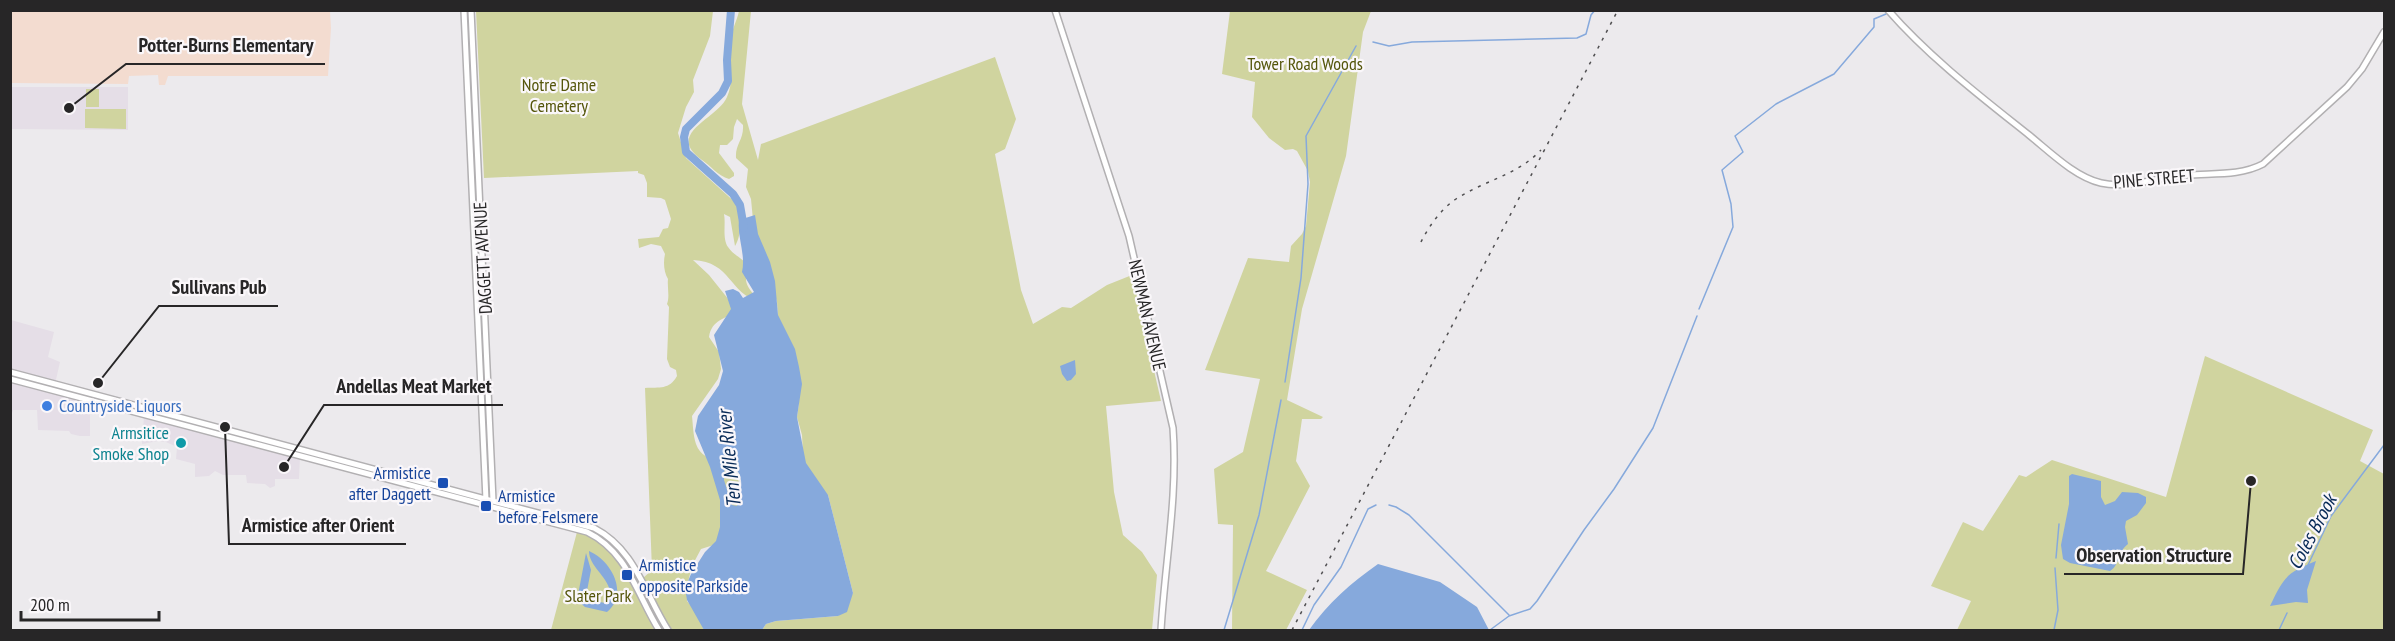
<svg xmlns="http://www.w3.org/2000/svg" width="2395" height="641" viewBox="0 0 2395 641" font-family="'PT Sans Narrow',sans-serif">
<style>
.built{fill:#e5dee7}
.industrial{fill:#f3dcd0}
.green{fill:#d0d49f}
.water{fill:#86a9dc;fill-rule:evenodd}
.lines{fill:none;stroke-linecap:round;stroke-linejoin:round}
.stream{stroke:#86a9dc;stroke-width:1.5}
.river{stroke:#86a9dc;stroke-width:8}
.secondary-casing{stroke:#b2b0b2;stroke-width:8}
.secondary{stroke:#fff;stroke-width:5}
.rail{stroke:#4f4e50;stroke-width:1.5;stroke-dasharray:3 6;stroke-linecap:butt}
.shop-dot{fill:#3f7fe0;stroke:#faf7fa;stroke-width:2}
.culture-dot{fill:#0f9aa8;stroke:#faf7fa;stroke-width:2}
.transit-dot{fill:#1a4fb4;stroke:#faf7fa;stroke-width:2}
.labels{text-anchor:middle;stroke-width:4.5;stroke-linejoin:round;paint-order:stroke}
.park-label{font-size:18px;fill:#54550a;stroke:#faf7fa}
.street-label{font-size:18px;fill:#272627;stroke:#faf7fa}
.shop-label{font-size:18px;fill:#366cbe;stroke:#faf7fa;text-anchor:start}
.culture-label{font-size:18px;fill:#0d838f;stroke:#faf7fa;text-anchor:end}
.transit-label{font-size:18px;fill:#164399;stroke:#faf7fa;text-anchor:start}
.water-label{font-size:20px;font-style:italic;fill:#082a57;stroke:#faf7fa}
.leader{fill:none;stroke:#272627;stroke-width:2}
.callout-dot{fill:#272627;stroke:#faf7fa;stroke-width:2}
.callout-label{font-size:20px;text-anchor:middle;font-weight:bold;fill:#272627;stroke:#faf7fa;stroke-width:4.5;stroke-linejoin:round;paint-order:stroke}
</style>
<rect width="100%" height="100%" fill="#eceaed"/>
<path class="built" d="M11 87H128V130L11 129Z
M11 320 54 332 48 357 60 362 55 384 38 381V385L90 402V436H80L71 434 69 431 38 430 37 410H13L11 416Z
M144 416 300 457 299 479H275V486L270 488 265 484 247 483 246 475H223L215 471 209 476 195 477V464L176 459 177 447 166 442 158 441 142 444Z"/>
<path class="industrial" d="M11 10 330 11 331 28 328 76H168L165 85H159L158 75 129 76 128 84 11 83Z"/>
<path class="green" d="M476 11H713L710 36 693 80 694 92 686 107 678 133 686 158 737 204C741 215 742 235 735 246L730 217 724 214C726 224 722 238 728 247 733 255 743 258 749 267 741 284 750 289 760 302 728 293 732 262 693 260L709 275 737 310C725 320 712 319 709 337L719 352 721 369 718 379 692 416C693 425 693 435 696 444 700 456 710 458 720 463 758 478 732 519 720 543L701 549 692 566 687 586V601L699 615 704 630H551L577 532C601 535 617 560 630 579L643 578 652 570 645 388C660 387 669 390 677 376L676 370 670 367 667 359 669 307 667 304C670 296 667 287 668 279 664 272 663 263 665 254L661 246 651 244 639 248 638 239 659 237 663 229 668 228 671 219 665 200 661 198 647 197V183L644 175 638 173V171L484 178Z
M739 11H751L742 104 758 160 761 144 995 57 1016 119 1005 149 995 154 1021 290 1033 324 1062 307 1071 308 1107 285 1132 275 1161 401 1106 406 1114 492 1123 535 1142 552 1157 575 1152 630H762L766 624 776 621 838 616 853 593 828 495 805 492 802 435 797 417 799 403 780 348 777 302 753 220 751 199 746 187 748 169 736 158C735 144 744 140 743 125L737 119 734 127 733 139 727 145H720L719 153 734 173V176L729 179C718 176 711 166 702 160 664 133 718 119 727 97 735 80 728 59 730 42 731 31 737 21 739 11Z
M1230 11H1371L1363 32 1346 156 1302 309 1287 400 1323 417 1321 419H1302L1296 461 1310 486 1266 571 1307 590 1286 630H1232L1233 525 1218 524 1214 469 1243 452 1260 379 1205 370 1248 258 1289 262 1291 246 1302 234 1306 226 1310 182 1308 171 1297 151 1293 149 1285 150 1269 138 1252 117 1255 82 1222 74Z
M86 89H99V107H86Z
M85 109H126V129L85 128Z
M2205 356 2373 430 2360 461 2384 474V630H1957L1971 601 1931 586 1963 522 1983 531 2019 475 2026 477 2052 460 2166 497Z"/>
<path class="water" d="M755 215 758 234 770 262 775 281 778 315 795 349 799 367 802 384 797 417 806 463 828 495 853 593 847 612 838 616 776 621 766 624 762 630H704L687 600 685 588 691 574 705 552 716 541 720 527V500L710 467 695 431 698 416 719 385 723 371 714 335 731 309 725 291 733 289 739 292 743 298 754 292 742 272C746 254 737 238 739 220ZM725 465C747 467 742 492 737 506L732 505 724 480Z
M1075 360 1076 374 1071 380 1067 381 1062 374 1060 366Z
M2072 474 2101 481V497L2105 505 2115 501 2122 492 2138 493 2146 497V503L2137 515 2126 521 2125 527 2128 544C2118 551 2120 565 2110 571L2070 563 2063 559 2061 545 2069 504V476Z
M589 551C612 561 629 594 607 612L585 607 577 600 586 553 591 570 586 596 595 601 605 603 610 591C607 576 589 566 589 551Z
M2316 561 2307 590 2308 603 2296 602 2270 606C2284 577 2286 573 2316 561Z
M1378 564 1440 582 1477 607 1489 630H1309C1328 603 1351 583 1378 564Z"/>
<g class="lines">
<path class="stream" d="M1373 42 1389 46 1412 42 1577 38 1586 34 1591 15 1595 10
M1699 309 1733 227 1731 204 1722 170 1743 152 1735 136 1776 104 1834 74 1874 27V19L1886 14
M1285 382 1301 278 1308 184 1306 136 1356 46
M1389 505 1396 507 1409 515 1509 615
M2056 558 2059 524
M2308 565 2331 516 2384 445
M1224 630 1259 515 1281 400
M1302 630 1314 605 1341 567 1368 509 1376 505
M1490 630 1509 616 1530 609 1537 601 1584 530 1614 489 1653 428 1697 316
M2054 630 2058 610 2055 568
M2279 630 2287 613"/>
<path class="river" d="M731 10 727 60 728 81 722 93 686 129 684 137 686 152 733 194 740 205 744 228"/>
<defs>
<path id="secondary" d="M464 10 486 500
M471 10 493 501
M1055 10 1129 236 1173 428C1178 495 1165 563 1161 630
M1888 10C1929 57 1980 96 2029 135 2050 152 2075 177 2101 183 2128 189 2160 177 2187 175 2214 173 2240 176 2263 164L2347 87 2362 69 2384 32
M10 372 594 528C635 549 645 594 668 630
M10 379 587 532C628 552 637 595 659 630"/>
</defs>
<use href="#secondary" class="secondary-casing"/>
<use href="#secondary" class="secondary"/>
<path class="rail" d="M1421 242C1429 226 1441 209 1456 199 1485 180 1516 176 1541 150
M1292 630 1618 10"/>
</g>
<circle class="shop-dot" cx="47" cy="406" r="6"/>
<circle class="culture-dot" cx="181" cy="443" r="6"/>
<g class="transit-dot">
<rect x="437" y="477" width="12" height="12" rx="3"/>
<rect x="480" y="500" width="12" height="12" rx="3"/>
<rect x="621" y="569" width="12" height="12" rx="3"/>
</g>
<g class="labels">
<g class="park-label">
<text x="1305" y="70">Tower Road Woods</text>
<text x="559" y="91">Notre Dame<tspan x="559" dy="21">Cemetery</tspan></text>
<text x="598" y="602">Slater Park</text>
</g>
<g class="street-label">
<text transform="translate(2154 179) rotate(-5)" y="6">PINE STREET</text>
<text transform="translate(483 258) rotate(-93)" y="6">DAGGETT AVENUE</text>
<text transform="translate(1147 315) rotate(77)" y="6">NEWMAN AVENUE</text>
</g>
<g class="shop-label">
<text x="59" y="412">Countryside Liquors</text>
</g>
<g class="culture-label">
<text x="169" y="439">Armsitice<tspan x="169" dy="21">Smoke Shop</tspan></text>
</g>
<g class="transit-label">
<text x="431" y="479" text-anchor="end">Armistice<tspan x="431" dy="21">after Daggett</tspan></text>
<text x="498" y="502">Armistice<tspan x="498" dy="21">before Felsmere</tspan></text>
<text x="639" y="571">Armistice<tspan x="639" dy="21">opposite Parkside</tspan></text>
</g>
<g class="water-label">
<text transform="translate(729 459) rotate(-96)" y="7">Ten Mile River</text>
<text transform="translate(2312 532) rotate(-62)" y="7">Coles Brook</text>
</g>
</g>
<path class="leader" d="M69 108L126 64H325M98 383L159 306H278M284 467L324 405H503M225 427L229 544H406M2251 481L2243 574H2064"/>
<g class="callout-dot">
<circle cx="69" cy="108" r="6"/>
<circle cx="98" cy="383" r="6"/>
<circle cx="284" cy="467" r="6"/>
<circle cx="225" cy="427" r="6"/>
<circle cx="2251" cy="481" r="6"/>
</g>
<g class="callout-label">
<text x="226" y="52">Potter-Burns Elementary</text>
<text x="219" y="294">Sullivans Pub</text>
<text x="414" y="393">Andellas Meat Market</text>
<text x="318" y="532">Armistice after Orient</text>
<text x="2154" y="562">Observation Structure</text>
</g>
<rect width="2395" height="641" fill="none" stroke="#272627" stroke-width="24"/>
<path d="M21 611v9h138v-9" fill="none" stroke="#272627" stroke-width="3"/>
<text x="30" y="611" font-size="18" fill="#272627" stroke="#faf7fa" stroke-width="4.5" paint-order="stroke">200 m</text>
</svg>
